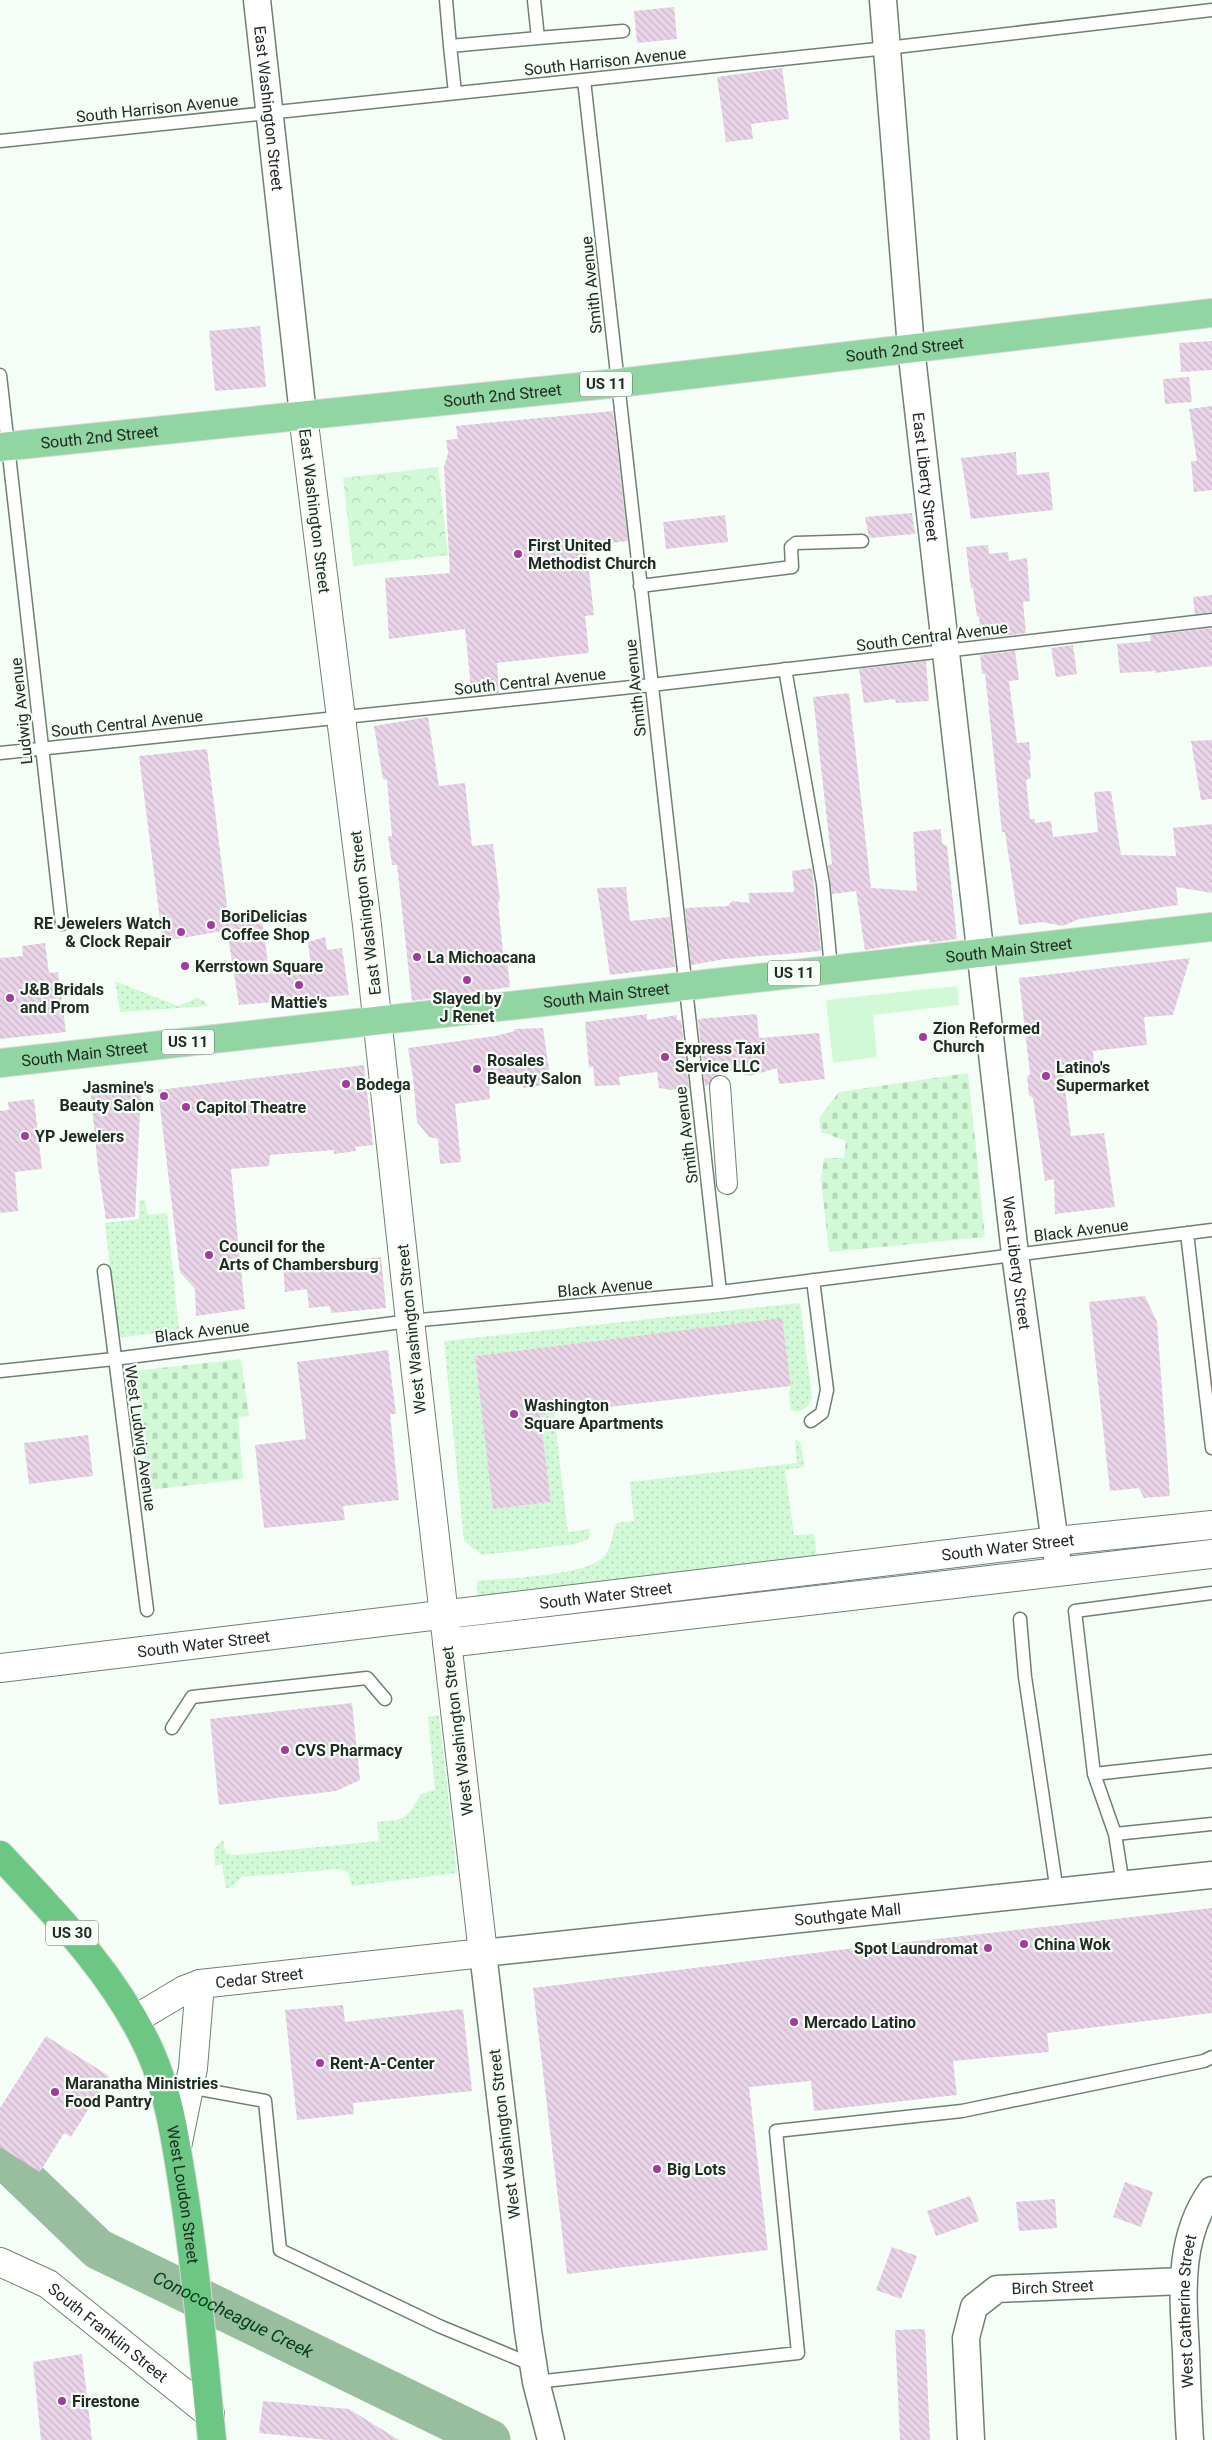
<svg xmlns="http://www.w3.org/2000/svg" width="1212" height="2440" viewBox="0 0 1212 2440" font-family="Roboto,sans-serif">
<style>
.grass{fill:url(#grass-dots)}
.cemetery{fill:url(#cemetery-stones)}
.park{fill:url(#park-crowns)}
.garden{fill:#d1f9d6}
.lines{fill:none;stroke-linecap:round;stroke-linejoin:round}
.river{stroke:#98be9d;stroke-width:41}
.building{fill:url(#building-back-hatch)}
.service-casing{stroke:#6d8170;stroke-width:15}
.pedestrian-casing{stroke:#6d8170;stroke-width:22}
.minor-casing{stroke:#6d8170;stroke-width:29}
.tertiary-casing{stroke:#6d8170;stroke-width:30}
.primary-casing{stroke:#d7d9d7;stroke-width:30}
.trunk-casing{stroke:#d7d9d7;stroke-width:30}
.service{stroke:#fff;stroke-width:12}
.pedestrian{stroke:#fff;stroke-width:20}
.minor{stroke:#fff;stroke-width:26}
.tertiary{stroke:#fff;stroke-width:28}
.primary{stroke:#90d5a2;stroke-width:28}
.trunk{stroke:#6bc783;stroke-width:28}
.poi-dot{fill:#a23b9e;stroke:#f5fef6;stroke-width:2}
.labels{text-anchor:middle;stroke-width:4.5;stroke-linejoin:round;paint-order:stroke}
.shield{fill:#f5fef6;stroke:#616a62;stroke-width:1}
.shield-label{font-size:15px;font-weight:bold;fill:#212a23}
.street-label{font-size:16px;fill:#212a23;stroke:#f5fef6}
.poi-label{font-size:16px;font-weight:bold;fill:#212a23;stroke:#f5fef6;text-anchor:start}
.water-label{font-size:18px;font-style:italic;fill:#004118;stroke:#f5fef6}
</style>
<defs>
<pattern id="grass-dots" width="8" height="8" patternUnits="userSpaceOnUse" patternTransform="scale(1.25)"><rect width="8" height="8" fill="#d1f9d6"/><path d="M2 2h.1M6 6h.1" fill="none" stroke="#b3d6b7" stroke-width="1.8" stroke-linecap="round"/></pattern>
<pattern id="cemetery-stones" width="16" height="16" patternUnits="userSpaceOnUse" patternTransform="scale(1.25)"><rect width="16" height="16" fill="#d1f9d6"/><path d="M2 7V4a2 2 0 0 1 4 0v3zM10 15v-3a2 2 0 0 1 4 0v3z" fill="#b3d6b7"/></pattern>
<pattern id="park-crowns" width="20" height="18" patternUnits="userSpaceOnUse" patternTransform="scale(1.25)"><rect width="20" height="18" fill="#d1f9d6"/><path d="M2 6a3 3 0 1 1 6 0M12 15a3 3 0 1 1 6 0" fill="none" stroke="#b3d6b7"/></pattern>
<pattern id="building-back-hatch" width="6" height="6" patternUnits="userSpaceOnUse" patternTransform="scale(1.25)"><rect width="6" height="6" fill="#ead4e8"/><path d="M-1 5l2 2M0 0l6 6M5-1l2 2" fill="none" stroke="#c8b6c7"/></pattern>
</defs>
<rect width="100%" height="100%" fill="#f5fef6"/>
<path class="grass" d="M115 981 178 1006 197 998 205 1001 208 1006 120 1012Z
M139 1200H145L148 1215 167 1213 179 1330 118 1338 105 1223 139 1219Z
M800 1303 812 1398C809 1407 801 1414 791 1410L789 1394 791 1386 782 1319 475 1356 493 1509 551 1502 540 1415 554 1414 568 1532 589 1529 590 1535 587 1540 576 1544 482 1555 464 1541 444 1341Z
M795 1439 801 1443 804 1467 785 1470 794 1535 814 1534 817 1555 478 1598 477 1581C505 1578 584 1576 602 1558 614 1547 611 1531 617 1523L634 1521 630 1482 797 1463Z
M439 1715 457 1873 352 1886 348 1872 340 1869 242 1877 234 1885 226 1889 222 1864 215 1866 214 1849 223 1840 226 1854 237 1855 379 1841 377 1822C406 1819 406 1820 421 1794L435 1790 428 1717Z"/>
<path class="cemetery" d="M968 1073 985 1237 829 1252 821 1179 824 1158H844L846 1141 821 1132 819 1118 839 1092Z
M241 1359 249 1416 238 1417 243 1479 149 1490 134 1371Z"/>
<path class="park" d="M438 467 448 555 353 566 343 478Z"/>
<path class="garden" d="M957 986 959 1005 873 1015 877 1057 833 1063 826 1000Z"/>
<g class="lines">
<path class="river" id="s1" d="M0 2155 98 2249 490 2440"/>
</g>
<path class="building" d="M674 7 677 39 637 43 634 11Z
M782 68 789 119 751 124 753 139 726 142 717 77Z
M260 326 266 387 215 391 209 331Z
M1212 341V370L1181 372 1179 343Z
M1189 377 1192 402 1165 404 1163 379Z
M1212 406V490L1194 492 1191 461H1197L1189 409Z
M613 411 628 541 586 546 594 615 585 616 589 653 497 663 499 693 485 694 471 688 465 629 389 639 385 578 450 573 444 467 448 453 446 440 458 439 456 426Z
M1016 452 1017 475 1049 472 1053 510 971 519 961 458Z
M912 513 915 534 869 538 865 517Z
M725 515 728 542 666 549 663 522Z
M988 545 989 554 1008 552 1009 561 1027 558 1030 601 1023 602 1026 633 981 639 979 616 977 617 973 588H971L966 547Z
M1212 595V612L1195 614 1193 597Z
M1212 628V666L1155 673V671L1120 673 1117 644 1151 641 1150 635Z
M1073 645 1077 674 1056 677 1051 648Z
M1015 651 1019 680 1009 681 1017 743 1029 742 1031 759 1029 760 1031 778 1026 780 1030 819H1035V823L1051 821 1053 837 1098 832 1094 792 1111 791 1121 855 1176 856 1173 828 1212 824V893L1176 887 1178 905 1079 919 1063 926 1042 922 1019 925 1005 832H1002L985 674H982L980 655Z
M926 661 929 701 896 703 895 699 864 703 859 669Z
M849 693 871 888 917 891 913 832 941 829 942 844 947 846 957 939 929 943V940L865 950 856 891 832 894 828 865 832 864 813 697Z
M428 717 439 786 465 783 472 846 493 844 500 901 498 902 503 952 506 951 510 987 412 1001 397 865H392L388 836H392L387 780 383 779 374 726Z
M1212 740V799L1201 800 1191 741Z
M207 749 229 921 263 924 269 973 311 967 308 942 325 937 327 950 342 948 349 995 239 1005 227 930 177 939 162 936 139 756Z
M812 868 821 951 725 959 691 965 685 908 728 906 732 901 750 903 748 893 794 892 792 871Z
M626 887 630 921 670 917 675 967 610 975 597 888Z
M45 943 49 973 58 972 66 1032 0 1039V958L23 956 22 946Z
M1190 958 1173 1015 1144 1017 1147 1045 1093 1051 1094 1063 1062 1065 1071 1136 1104 1133 1115 1207 1055 1214 1054 1179 1045 1181 1033 1098 1029 1095 1027 1077 1030 1074 1019 978Z
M647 1014V1020L677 1015V1020H681L689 1088 671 1090 659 1088 657 1072 619 1077 620 1085 595 1086 593 1066 589 1068 585 1022Z
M757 1014 759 1038 819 1033 825 1079 779 1084 777 1068 750 1076 719 1067 720 1074 713 1076 708 1085 705 1086 698 1019Z
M543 1028 551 1084 523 1088 522 1077 489 1082 490 1099 455 1104 461 1162 440 1164 438 1139 429 1137 417 1122 413 1077 408 1048 495 1036 515 1031 514 1029Z
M364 1065 373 1145 355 1147 356 1151 334 1154V1150L270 1155 269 1166 231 1169 245 1309 196 1316 195 1289 180 1272 158 1090Z
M141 1091 135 1217 106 1219 98 1168 91 1095Z
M34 1099 42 1169 15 1172 18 1211 0 1213V1111L9 1110 8 1102Z
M381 1257 386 1308 331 1313 330 1306 309 1308 307 1289 285 1292 283 1266Z
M1145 1296 1157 1322 1170 1496 1144 1498 1139 1488 1110 1491 1089 1302Z
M782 1318 791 1386 540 1415 551 1502 493 1509 475 1356Z
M388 1350 396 1414H390L399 1500 343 1506 345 1520 264 1528 255 1445 306 1439 297 1362Z
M88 1435 93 1476 29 1484 24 1443Z
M352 1703 360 1780 336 1791 219 1805 210 1719Z
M1212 1908V2013L1047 2033 1049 2052 953 2061 957 2095 814 2111 811 2081 749 2087 768 2250 567 2274 533 1988 838 1950Z
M343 2005 345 2022 463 2009 472 2091 353 2103 354 2114 297 2120 285 2010Z
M46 2036 109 2076 71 2137 64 2133 40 2172 0 2147V2108Z
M1125 2182 1153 2192 1141 2227 1113 2217Z
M970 2196 979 2221 936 2236 927 2211Z
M1055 2199 1057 2228 1019 2231 1016 2202Z
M892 2247 917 2256 901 2299 876 2290Z
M925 2329 930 2440H900L895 2330Z
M82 2354 92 2440H41L33 2362Z
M263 2401 349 2409 399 2440H328L259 2433Z"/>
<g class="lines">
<defs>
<path id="service" d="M446 0 450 46
M538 38 623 31
M584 80 720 1292
M455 93 450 46 538 38 534 0
M0 141 887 48 1212 10
M0 375 62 924
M640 586 792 567 791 547 796 543 862 541
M785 669 823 884 831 968
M0 753 651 685 1212 620
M1187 1233 1212 1448
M104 1271 147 1610
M0 1371 114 1359 410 1321 720 1292 1212 1230
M811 1421 822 1413 827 1390 813 1280
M1212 1593 1075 1611 1094 1774 1115 1834 1212 1824
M1020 1619 1025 1677 1057 1892
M172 1728 192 1697 367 1678 385 1699
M1094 1774 1212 1761
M1115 1834 1123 1885
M189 2087 265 2101 280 2250 439 2326 533 2365
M536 2382 798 2353 776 2131 962 2111 1204 2061 1212 2057"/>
<path id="pedestrian" d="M720 1086 727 1184"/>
<g id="minor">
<path id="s2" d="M257 0 303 415"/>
<path id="s3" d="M883 0 911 348 1015 1254 1059 1572"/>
<path id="s4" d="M551 2440 536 2382 528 2331 483 1953 1212 1875"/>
<path id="s5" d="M971 2440 966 2338 974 2307 997 2289 1182 2281"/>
<path id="s6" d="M1190 2440C1188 2411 1187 2381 1186 2352 1183 2296 1177 2238 1212 2190"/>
</g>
<g id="tertiary">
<path d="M447 1643 1212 1554"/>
<path id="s7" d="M0 1668 1056 1541 1212 1525"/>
<path id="s8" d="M134 2020 184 1990 200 1984 483 1953 410 1321 367 925 303 415"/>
<path d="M177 2147 193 2068 200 1984"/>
<path id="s9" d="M0 2262 48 2284 210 2414"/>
</g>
<g id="primary">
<path id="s10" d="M0 447 618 383 1212 313"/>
<path id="s11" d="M0 1063 1212 927"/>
</g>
<g id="trunk">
<path id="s12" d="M0 1855C56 1915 114 1973 149 2049 168 2090 175 2137 182 2181 196 2267 203 2353 212 2440"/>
</g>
</defs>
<use href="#service" class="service-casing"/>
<use href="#pedestrian" class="pedestrian-casing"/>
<use href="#minor" class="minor-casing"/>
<use href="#tertiary" class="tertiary-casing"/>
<use href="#primary" class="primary-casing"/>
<use href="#trunk" class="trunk-casing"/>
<use href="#service" class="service"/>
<use href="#pedestrian" class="pedestrian"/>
<use href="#minor" class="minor"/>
<use href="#tertiary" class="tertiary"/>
<use href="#primary" class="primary"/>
<use href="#trunk" class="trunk"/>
</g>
<g class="poi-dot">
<circle cx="518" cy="554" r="5"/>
<circle cx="211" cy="925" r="5"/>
<circle cx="181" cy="932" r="5"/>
<circle cx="417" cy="957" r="5"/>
<circle cx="185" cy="966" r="5"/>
<circle cx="467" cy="980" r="5"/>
<circle cx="299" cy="985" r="5"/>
<circle cx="10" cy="998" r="5"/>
<circle cx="923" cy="1037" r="5"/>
<circle cx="665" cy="1057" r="5"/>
<circle cx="477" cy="1069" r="5"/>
<circle cx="1046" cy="1076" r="5"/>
<circle cx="346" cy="1084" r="5"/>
<circle cx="164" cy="1096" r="5"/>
<circle cx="186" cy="1107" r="5"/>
<circle cx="25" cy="1136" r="5"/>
<circle cx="209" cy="1255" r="5"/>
<circle cx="514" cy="1414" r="5"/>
<circle cx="285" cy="1750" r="5"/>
<circle cx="1024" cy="1944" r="5"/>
<circle cx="988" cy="1948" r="5"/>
<circle cx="794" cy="2022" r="5"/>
<circle cx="320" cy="2063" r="5"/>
<circle cx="55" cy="2092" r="5"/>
<circle cx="657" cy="2169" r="5"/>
<circle cx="62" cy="2401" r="5"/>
</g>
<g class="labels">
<g class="shield">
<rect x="580" y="371.5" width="52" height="25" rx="4"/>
<rect x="768" y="960.5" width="52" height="25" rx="4"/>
<rect x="162" y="1029.5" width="52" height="25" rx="4"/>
<rect x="46" y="1920.5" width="52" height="25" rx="4"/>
</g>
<g class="shield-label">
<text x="606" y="389">US 11</text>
<text x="794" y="978">US 11</text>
<text x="188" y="1047">US 11</text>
<text x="72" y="1938">US 30</text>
</g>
<g class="street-label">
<text transform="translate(605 61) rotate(-6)" y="6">South Harrison Avenue</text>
<text transform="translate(157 108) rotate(-6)" y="6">South Harrison Avenue</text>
<text dy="6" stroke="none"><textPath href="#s2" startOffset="109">East Washington Street</textPath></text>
<text transform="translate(591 285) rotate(-96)" y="6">Smith Avenue</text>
<text dy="6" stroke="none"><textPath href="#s10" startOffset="910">South 2nd Street</textPath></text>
<text dy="6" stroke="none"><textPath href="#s10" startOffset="505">South 2nd Street</textPath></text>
<text dy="6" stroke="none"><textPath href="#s10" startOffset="100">South 2nd Street</textPath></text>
<text dy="6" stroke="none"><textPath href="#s3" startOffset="479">East Liberty Street</textPath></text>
<text transform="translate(315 511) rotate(83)" y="6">East Washington Street</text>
<text transform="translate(932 636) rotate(-7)" y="6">South Central Avenue</text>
<text transform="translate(530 681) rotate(-6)" y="6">South Central Avenue</text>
<text transform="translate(635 688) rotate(-96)" y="6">Smith Avenue</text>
<text transform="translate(21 711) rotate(-96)" y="6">Ludwig Avenue</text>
<text transform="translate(127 723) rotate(-6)" y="6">South Central Avenue</text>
<text transform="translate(365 913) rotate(-97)" y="6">East Washington Street</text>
<text dy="6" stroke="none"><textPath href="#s11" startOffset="1015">South Main Street</textPath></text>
<text dy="6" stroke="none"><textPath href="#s11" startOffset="610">South Main Street</textPath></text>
<text dy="6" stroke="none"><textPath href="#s11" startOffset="85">South Main Street</textPath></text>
<text transform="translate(686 1135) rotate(-97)" y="6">Smith Avenue</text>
<text transform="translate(1081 1230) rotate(-7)" y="6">Black Avenue</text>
<text dy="6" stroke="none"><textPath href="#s3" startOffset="1270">West Liberty Street</textPath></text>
<text transform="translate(605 1287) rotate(-5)" y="6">Black Avenue</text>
<text transform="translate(411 1329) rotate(-96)" y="6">West Washington Street</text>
<text transform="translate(202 1331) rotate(-7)" y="6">Black Avenue</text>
<text transform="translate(141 1438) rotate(82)" y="6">West Ludwig Avenue</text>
<text dy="6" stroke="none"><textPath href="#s7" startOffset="1015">South Water Street</textPath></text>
<text dy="6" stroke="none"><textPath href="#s7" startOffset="610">South Water Street</textPath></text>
<text dy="6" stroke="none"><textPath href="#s7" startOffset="205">South Water Street</textPath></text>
<text transform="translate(457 1731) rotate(-97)" y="6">West Washington Street</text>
<text dy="6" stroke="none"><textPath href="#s4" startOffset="859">Southgate Mall</textPath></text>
<text dy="6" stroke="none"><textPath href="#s8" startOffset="135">Cedar Street</textPath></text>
<text transform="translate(504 2134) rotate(-97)" y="6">West Washington Street</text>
<text dy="6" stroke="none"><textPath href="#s12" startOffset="396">West Loudon Street</textPath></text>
<text dy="6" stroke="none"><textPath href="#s5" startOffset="219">Birch Street</textPath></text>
<text dy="6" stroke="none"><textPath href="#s6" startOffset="129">West Catherine Street</textPath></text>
<text dy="6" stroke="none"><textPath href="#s9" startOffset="130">South Franklin Street</textPath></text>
</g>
<g class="poi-label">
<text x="528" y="551">First United<tspan x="528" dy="18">Methodist Church</tspan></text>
<text x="221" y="922">BoriDelicias<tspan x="221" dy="18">Coffee Shop</tspan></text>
<text x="171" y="929" text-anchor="end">RE Jewelers Watch<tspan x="171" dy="18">&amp; Clock Repair</tspan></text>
<text x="427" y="963">La Michoacana</text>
<text x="195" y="972">Kerrstown Square</text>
<text x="20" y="995">J&amp;B Bridals<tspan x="20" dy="18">and Prom</tspan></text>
<text x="467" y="1004" text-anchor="middle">Slayed by<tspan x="467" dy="18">J Renet</tspan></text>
<text x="299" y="1008" text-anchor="middle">Mattie's</text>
<text x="933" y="1034">Zion Reformed<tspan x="933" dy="18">Church</tspan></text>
<text x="675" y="1054">Express Taxi<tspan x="675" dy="18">Service LLC</tspan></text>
<text x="487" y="1066">Rosales<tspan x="487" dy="18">Beauty Salon</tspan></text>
<text x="1056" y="1073">Latino's<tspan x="1056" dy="18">Supermarket</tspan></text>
<text x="356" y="1090">Bodega</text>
<text x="154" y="1093" text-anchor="end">Jasmine's<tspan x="154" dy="18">Beauty Salon</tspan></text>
<text x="196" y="1113">Capitol Theatre</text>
<text x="35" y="1142">YP Jewelers</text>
<text x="219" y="1252">Council for the<tspan x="219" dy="18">Arts of Chambersburg</tspan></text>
<text x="524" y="1411">Washington<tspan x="524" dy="18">Square Apartments</tspan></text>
<text x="295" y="1756">CVS Pharmacy</text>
<text x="1034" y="1950">China Wok</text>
<text x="978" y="1954" text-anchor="end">Spot Laundromat</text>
<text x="804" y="2028">Mercado Latino</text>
<text x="330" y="2069">Rent-A-Center</text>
<text x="65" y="2089">Maranatha Ministries<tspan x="65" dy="18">Food Pantry</tspan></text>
<text x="667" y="2175">Big Lots</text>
<text x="72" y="2407">Firestone</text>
</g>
<g class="water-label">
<text dy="6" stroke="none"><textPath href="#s1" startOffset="286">Conococheague Creek</textPath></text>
</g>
</g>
</svg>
